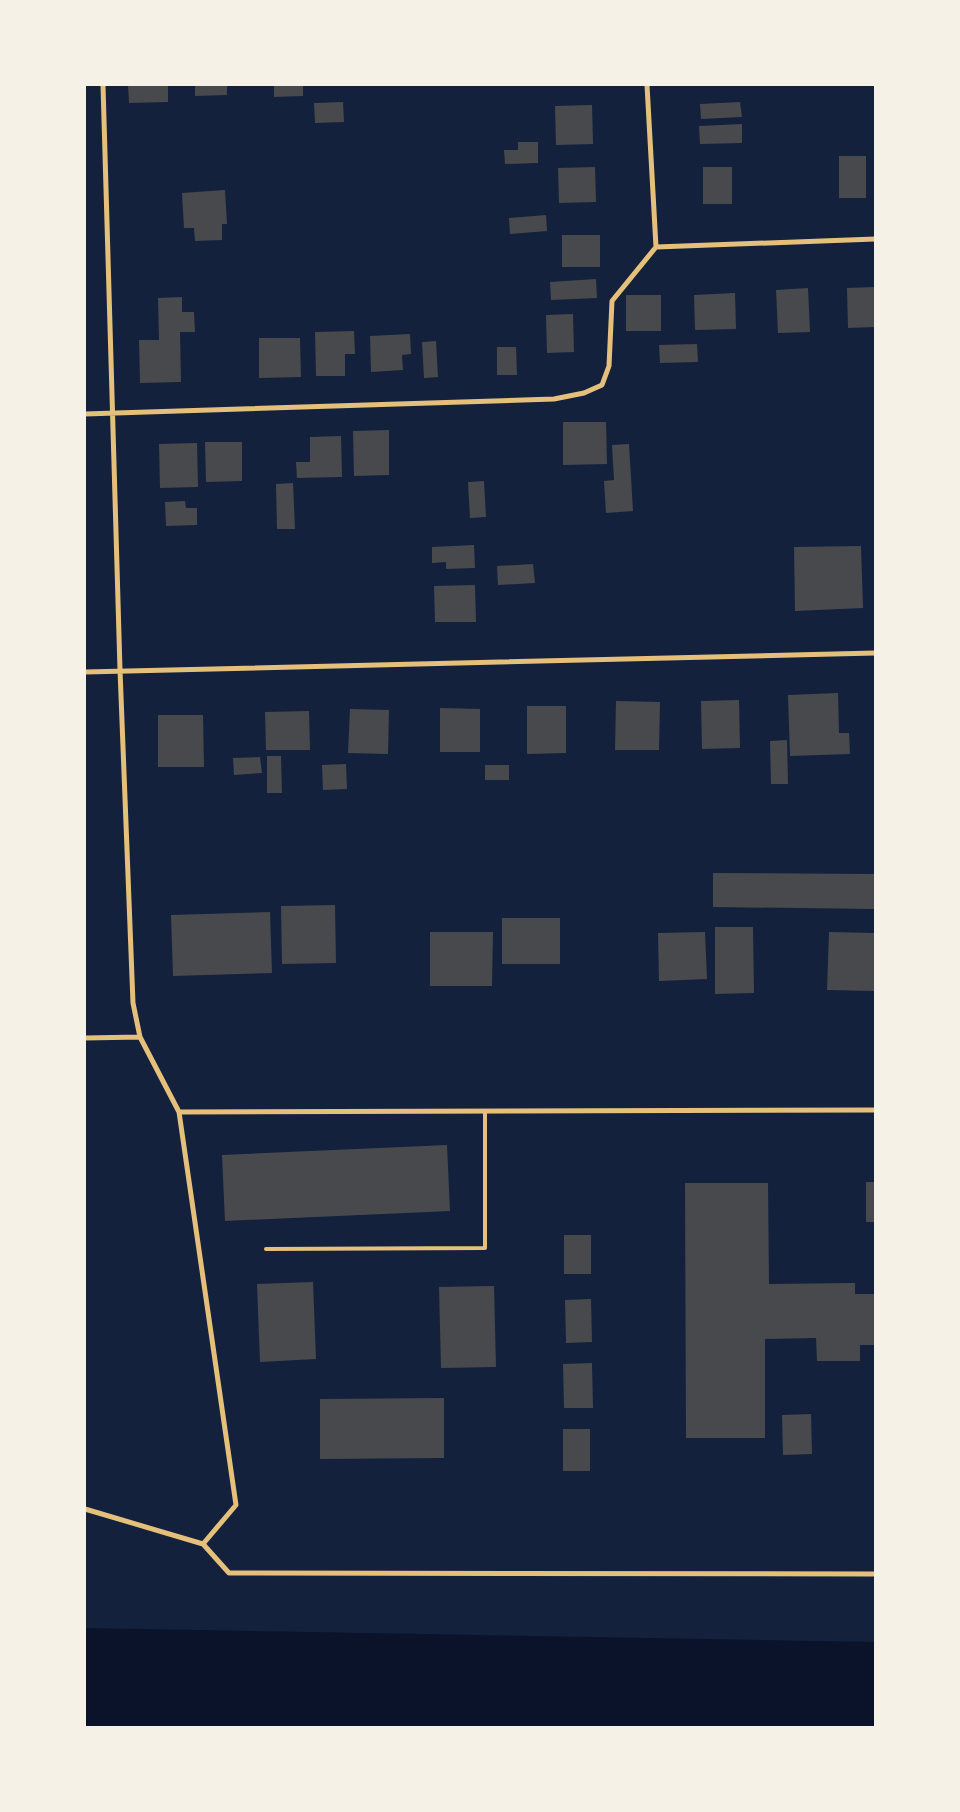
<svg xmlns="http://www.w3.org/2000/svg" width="960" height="1812" viewBox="0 0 960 1812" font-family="'Exo 2',sans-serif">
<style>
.water{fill:#0b132b}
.building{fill:#48494c}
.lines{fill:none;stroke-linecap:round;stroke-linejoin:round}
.service{stroke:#e5c07b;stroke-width:4}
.minor{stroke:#e5c07b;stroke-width:5}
</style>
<rect width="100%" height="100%" fill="#14213d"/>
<path class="water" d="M85 1628 875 1642V1727H85Z"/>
<path class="building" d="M128 85H168V102L129 103Z
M195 85H227V95L195 96Z
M274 85H303V96L274 97Z
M343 102 344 122 315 123 314 103Z
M740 102 742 117 701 119 700 104Z
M592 105 593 144 556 145 555 106Z
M742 124V143L700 144 699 126Z
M518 142H538V163L505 164 504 150H518Z
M839 156H866V198H839Z
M595 167 596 202 559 203 558 168Z
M703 167H732V204H703Z
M225 190 227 224H222V240L195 241 194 228H184L182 193Z
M546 215 547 231 510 234 509 218Z
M562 235H600V267H562Z
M596 279 597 298 551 300 550 282Z
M875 287V327L848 328 847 288Z
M808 288 810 332 778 333 776 290Z
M735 293 736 329 695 330 694 295Z
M626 295H661V331H626Z
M182 297V312H194L195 332H180L181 382 140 383 139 340H159L158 298Z
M573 314 574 352 547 353 546 315Z
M354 331 355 354H345V376H316L315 332Z
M410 334 411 354 402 355 403 370 371 372 370 336Z
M259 338H300L301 377 259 378Z
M436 341 438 377 424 378 422 342Z
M697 344 698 362 660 363 659 345Z
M497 347H516L517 375H497Z
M563 422H606L607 464 563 465Z
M389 430V475L354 476 353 431Z
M341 436 342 477 297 478 296 462H310V437Z
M205 442H242V481L206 482Z
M197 443 198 487 160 488 159 444Z
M629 444 633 511 606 513 604 481 614 480 612 445Z
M484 481 486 517 470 518 468 482Z
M293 483 295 529H277L276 484Z
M185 501 186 508H197V525L166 526 165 502Z
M474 545 475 568 446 569V562L432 563V547Z
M861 546 863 608 795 611 794 547Z
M533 564 535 583 498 585 497 566Z
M475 585 476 622H435L434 586Z
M838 693 839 733H849L850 754 790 756 788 695Z
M739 700 740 748 702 749 701 701Z
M616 701 660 702 659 750H615Z
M527 706H566V753L527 754Z
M440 708 480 709V752H440Z
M350 709 389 710 388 754 348 753Z
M309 711 310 750H266L265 712Z
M158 715H203L204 767H158Z
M787 740 788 784H771L770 741Z
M267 756H281L282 793H267Z
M260 757 262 773 234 775 233 758Z
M346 764 347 789 323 790 322 765Z
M485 765H509V780H485Z
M713 873 875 874V909L713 907Z
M335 905 336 963 282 964 281 906Z
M270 912 272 973 173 976 171 915Z
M502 918H560V964H502Z
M715 927H753L754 993 715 994Z
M430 932H493L492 986H430Z
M705 932 707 979 659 981 658 933Z
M829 932 875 933V991L827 990Z
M447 1145 450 1211 225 1221 222 1155Z
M866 1182H875V1222H866Z
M685 1183H768L769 1284 855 1283V1294H875V1345H860V1361H817L816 1338 765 1339V1438H686Z
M564 1235H591V1274H564Z
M313 1282 316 1359 260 1362 257 1284Z
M494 1286 496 1367 441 1368 439 1287Z
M591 1299 592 1342 566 1343 565 1300Z
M592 1363 593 1408H564L563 1364Z
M444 1398V1458L320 1459V1399Z
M811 1414 812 1454 783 1455 782 1415Z
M563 1429H590V1471H563Z"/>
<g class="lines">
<path class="service" d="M266 1249 485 1248V1111"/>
<path class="minor" d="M103 85 120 670 133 1003 140 1037 179 1112 236 1505 203 1544
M647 85 656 247
M85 414 554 399 584 393 602 385 609 366 612 301 656 247 875 239
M85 672 875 653
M85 1038 140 1037
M179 1112 875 1110
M85 1509 203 1544
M203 1544 229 1573 875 1574"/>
</g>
<rect width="960" height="1812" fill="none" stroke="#f6f1e7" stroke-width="172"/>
</svg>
